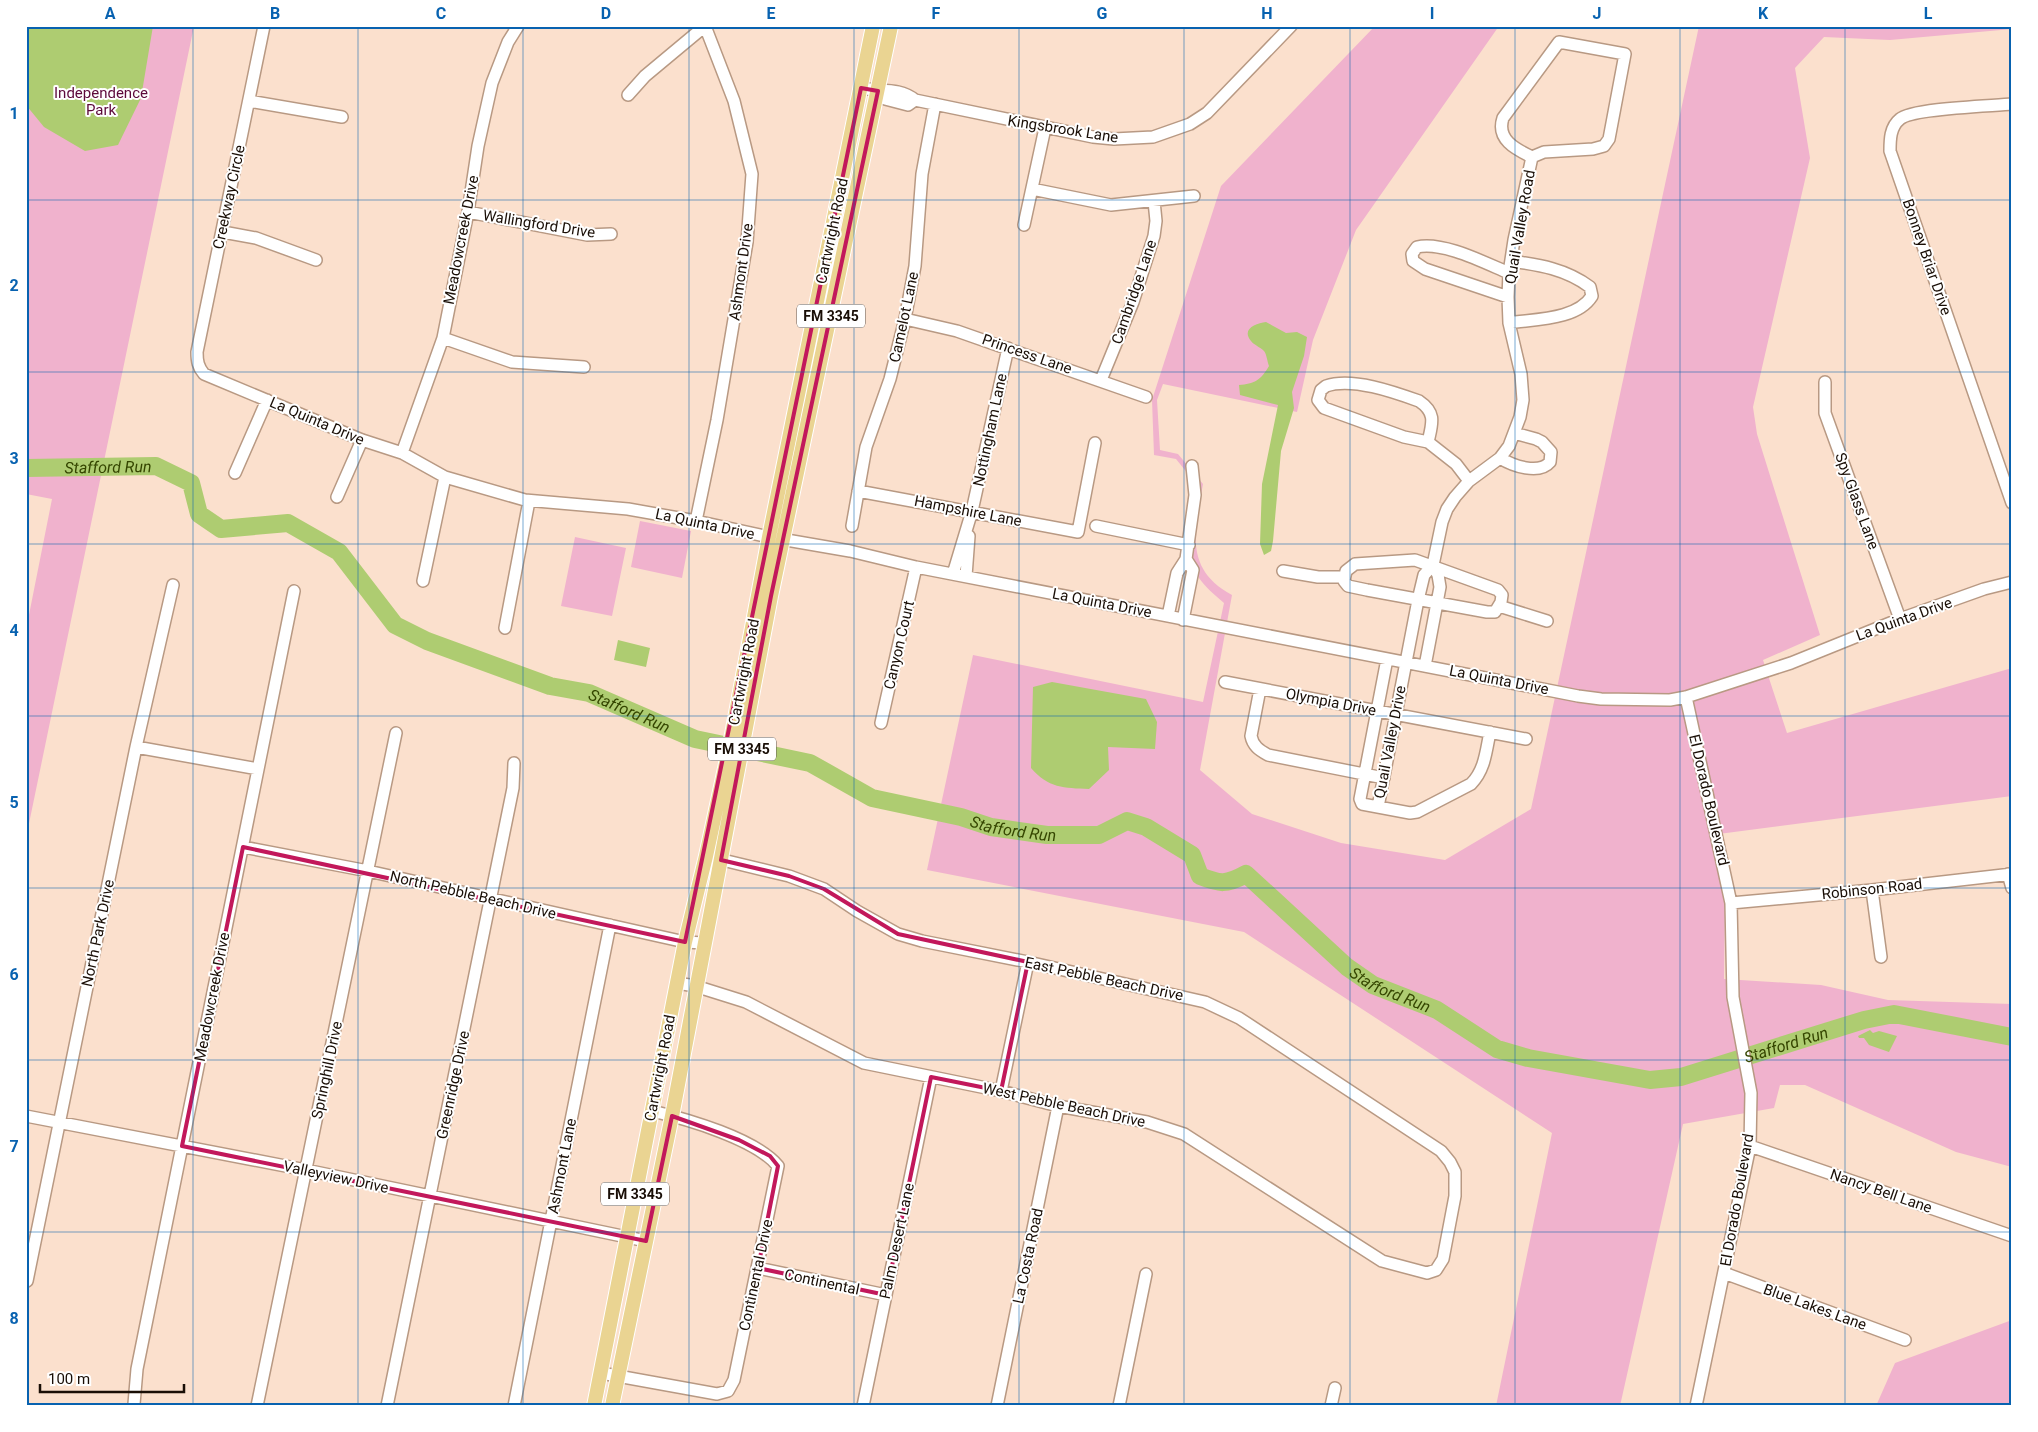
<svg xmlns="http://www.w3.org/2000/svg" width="2038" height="1432" viewBox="0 0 2038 1432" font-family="Roboto,sans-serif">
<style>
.green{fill:#f0b2cd}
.water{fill:#aecc71}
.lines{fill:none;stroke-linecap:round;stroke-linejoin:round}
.river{stroke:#aecc71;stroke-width:18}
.minor-casing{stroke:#b89983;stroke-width:14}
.major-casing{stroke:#fff;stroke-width:16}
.minor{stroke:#fff;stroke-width:11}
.major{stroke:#ead492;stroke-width:14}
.marked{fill:none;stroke:#c2185b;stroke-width:4;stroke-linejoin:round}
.grid{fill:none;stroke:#0862b0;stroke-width:1;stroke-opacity:0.55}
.labels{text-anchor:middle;stroke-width:4;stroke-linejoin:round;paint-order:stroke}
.shield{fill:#fff;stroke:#5e5651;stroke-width:1}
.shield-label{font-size:14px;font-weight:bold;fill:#190e06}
.park-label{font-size:15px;fill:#5c093a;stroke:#fff}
.street-label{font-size:15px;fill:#190e06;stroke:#fff}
.water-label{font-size:16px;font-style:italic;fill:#354600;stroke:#fff}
.neatline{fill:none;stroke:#0862b0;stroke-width:2}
.grid-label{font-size:16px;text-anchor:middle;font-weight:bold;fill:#0862b0}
</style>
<rect width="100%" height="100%" fill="#fbe0cd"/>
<path class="green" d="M26 26H194L26 838V630L52 499 26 494Z
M1375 26H1499L1356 230 1313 340 1297 412 1163 384 1157 400 1160 450 1178 454 1203 484C1195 529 1183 569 1232 595L1200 770 1252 814 1341 843 1445 860 1531 809 1699 26H2012V29L1890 40 1824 37 1795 68 1810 158 1753 407 1757 434 1820 635 1763 660 1787 733 2012 668V796L1711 835 1725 904 1724 979 1821 985 1888 1000 2012 1004V1167L1956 1152 1805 1085H1780L1774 1108 1683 1124 1620 1406H1496L1552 1133 1244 932 927 870 973 655 1203 702 1224 603C1215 595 1205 587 1199 578 1185 555 1195 511 1197 485L1176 459 1154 455 1152 400 1221 186Z
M640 521 691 531 682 578 631 567Z
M575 537 626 548 612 616 561 606Z
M2012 1320V1406H1876L1895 1363Z"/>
<path class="water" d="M26 26H153L141 98 118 145 85 151 44 127 26 105Z
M1266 322 1286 333 1297 332 1307 337 1304 356 1292 392 1294 408 1281 451 1273 541 1271 551 1264 555 1260 544 1262 484 1278 405 1240 395 1239 385C1254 384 1261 380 1269 366 1267 361 1267 355 1264 351 1260 347 1254 345 1251 341 1241 329 1256 323 1266 322Z
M618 640 650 648 646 667 614 660Z
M1052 682 1146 699 1157 722 1155 749 1108 747 1109 770 1089 789C1064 788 1048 788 1031 768L1033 687Z
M1870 1030 1873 1033 1879 1031 1897 1036 1889 1052 1869 1045 1864 1038H1859L1858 1036Z"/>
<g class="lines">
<path class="river" id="s1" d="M26 468 156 466 191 483 199 514 221 529 288 523 339 552 395 625 427 641 550 686 589 693 695 739 810 763 872 798 961 817 991 827 1047 835H1099L1127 821 1146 827 1192 855 1200 876C1220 884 1226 885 1246 874L1347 967 1373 985 1437 1010 1497 1049 1528 1058 1650 1080 1681 1077 1864 1020 1894 1014 2012 1037"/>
<defs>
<path id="minor" d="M264 26 197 352C197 361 198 367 204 374L362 440 402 453 445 477 525 500 628 509 696 521 769 537 850 551 916 567 1578 696 1601 699 1670 700 1686 697 1791 663 1900 619 1984 589 2012 582
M1559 42 1625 54 1609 139 1604 146 1593 149 1544 152 1532 157C1515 149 1496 139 1503 118Z
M861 88C880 92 899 87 915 100L1093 137 1114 139 1153 137 1190 124 1207 113 1291 26
M878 91 885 99 908 105 915 100
M628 95 645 76 705 26
M249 101 342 117
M2012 104C1992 106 1912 108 1900 119 1890 127 1890 140 1890 151L2012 503
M1032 189 1111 205 1194 196
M468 212 587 235 611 234
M1024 225 1045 128
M223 232 256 238 316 260
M1508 297 1425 269 1413 261 1412 254 1417 247C1443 241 1485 263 1509 273
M905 319 957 331 1146 397
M1509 323C1535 319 1577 320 1592 296L1590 287C1566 269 1540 265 1511 261
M443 338 512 362 584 367
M1101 380 1133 302 1154 236 1156 221 1154 201
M1825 382V413L1900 619
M1428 442C1432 424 1437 413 1419 401 1394 392 1352 377 1326 386L1321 390 1318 400 1324 408 1404 437 1428 442 1456 464 1469 481
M402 453 443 338 468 212 478 146 492 83 508 42 518 26
M1500 458C1513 466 1539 475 1550 462L1551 452 1542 442 1536 439 1514 433
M235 473 267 400
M858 491 1078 532 1095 443
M337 497 362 440
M696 521 717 420 747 242 752 174 734 101 705 26
M852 526 866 447 890 379 905 319 915 266 922 174 935 104
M1096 526 1189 545
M1415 560 1498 590 1502 595 1501 602 1495 612H1487L1367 590 1348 586 1344 581 1346 571 1355 564Z
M1283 571 1318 577H1344
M953 574 972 511 1008 348
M966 576 969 536
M423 581 445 477
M1499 606 1547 621
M1168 616 1177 573 1186 559 1195 495 1192 466
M1183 620 1193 570 1186 559
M505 628 529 501
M1387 659 1360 799 1362 804 1410 813 1417 812 1471 784C1485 770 1486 751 1490 732
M1425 666 1440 587 1438 575 1433 565
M1225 682 1526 739
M1260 689 1251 736C1253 746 1259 750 1268 755L1384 778
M1686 697 1731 903 1733 997 1751 1093 1750 1146 1696 1406
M881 723 916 567
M136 747 258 769
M1378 807 1418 600 1424 575 1433 565 1442 522 1447 509 1455 497 1469 481 1500 458 1509 446 1520 417 1523 400 1521 374 1509 323 1508 297 1509 273 1514 240 1532 157
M243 847 368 871 685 942 704 943
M2008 874 2012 888
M1872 890 1881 957
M1731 903 1872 890 2012 874
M677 983 695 986 746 1002 864 1063 1001 1091 1058 1106 1147 1122 1184 1134 1382 1261 1427 1273 1436 1270 1443 1259 1455 1196V1172L1450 1162 1441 1151 1239 1018 1205 1002 1028 962 922 941 898 934 857 911 824 889 789 876 706 856
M1001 1091 1028 962
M26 1116 306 1170 646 1241
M1750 1146 2012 1236
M758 1268 886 1295
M1724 1273 1905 1340
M27 1281 136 747 173 585
M601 1373 717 1394 728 1391 734 1380 778 1166C756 1139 687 1119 652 1111
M134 1404 137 1369 294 591
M257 1406 396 733
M387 1406 513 788 514 763
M514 1406 610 925
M863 1406 931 1077
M997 1406 1058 1106
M1119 1406 1146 1274
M1331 1406 1335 1388"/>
<path id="major" d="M594 1406 685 942 706 856 730 745 769 537 873 26
M612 1406 672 1116 771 596 891 26"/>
</defs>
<use href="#minor" class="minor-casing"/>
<use href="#major" class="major-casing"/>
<use href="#minor" class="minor"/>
<use href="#major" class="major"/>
</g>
<path class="marked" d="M861 88 878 91 771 596 721 860 789 876 824 889 898 934 1028 962 1001 1091 931 1077 886 1295 758 1268 778 1166 770 1156 739 1140 672 1116 646 1241 182 1146 243 847 685 942Z"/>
<path class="grid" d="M193 26V1406M358 26V1406M523 26V1406M689 26V1406M854 26V1406M1019 26V1406M1184 26V1406M1350 26V1406M1515 26V1406M1680 26V1406M1845 26V1406M26 200H2012M26 372H2012M26 544H2012M26 716H2012M26 888H2012M26 1060H2012M26 1232H2012"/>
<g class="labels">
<g class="shield">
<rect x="797" y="304.5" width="68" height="23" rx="4"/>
<rect x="708" y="737.5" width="68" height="23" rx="4"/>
<rect x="601" y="1182.5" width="68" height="23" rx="4"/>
</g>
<g class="shield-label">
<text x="831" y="321">FM 3345</text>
<text x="742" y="754">FM 3345</text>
<text x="635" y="1199">FM 3345</text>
</g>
<g class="park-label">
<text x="101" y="98">Independence<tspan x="101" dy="17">Park</tspan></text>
</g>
<g class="street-label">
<text transform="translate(1063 129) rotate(9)" y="5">Kingsbrook Lane</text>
<text transform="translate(229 197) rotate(-78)" y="5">Creekway Circle</text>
<text transform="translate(539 224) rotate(9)" y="5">Wallingford Drive</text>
<text transform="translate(1520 227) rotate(-80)" y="5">Quail Valley Road</text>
<text transform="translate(832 231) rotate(-78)" y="5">Cartwright Road</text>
<text transform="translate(461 240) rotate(-79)" y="5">Meadowcreek Drive</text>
<text transform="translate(1927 257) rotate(71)" y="5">Bonney Briar Drive</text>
<text transform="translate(741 272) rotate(-82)" y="5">Ashmont Drive</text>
<text transform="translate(1134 292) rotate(-71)" y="5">Cambridge Lane</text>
<text transform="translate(904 317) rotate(-78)" y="5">Camelot Lane</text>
<text transform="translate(1027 354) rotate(19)" y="5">Princess Lane</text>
<text transform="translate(317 421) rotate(23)" y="5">La Quinta Drive</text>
<text transform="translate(990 430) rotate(-78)" y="5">Nottingham Lane</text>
<text transform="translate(1857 501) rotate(70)" y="5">Spy Glass Lane</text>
<text transform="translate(968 511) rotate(11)" y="5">Hampshire Lane</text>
<text transform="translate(705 524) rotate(12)" y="5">La Quinta Drive</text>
<text transform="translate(1102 603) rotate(11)" y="5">La Quinta Drive</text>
<text transform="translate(1904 619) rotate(-20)" y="5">La Quinta Drive</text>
<text transform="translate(899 645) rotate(-77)" y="5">Canyon Court</text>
<text transform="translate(744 672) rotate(-79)" y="5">Cartwright Road</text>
<text transform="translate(1499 680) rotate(11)" y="5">La Quinta Drive</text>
<text transform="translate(1331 702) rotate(11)" y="5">Olympia Drive</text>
<text transform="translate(1390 742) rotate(-79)" y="5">Quail Valley Drive</text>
<text transform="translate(1709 800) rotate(77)" y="5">El Dorado Boulevard</text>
<text transform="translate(1872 889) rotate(-6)" y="5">Robinson Road</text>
<text transform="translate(473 895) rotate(13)" y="5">North Pebble Beach Drive</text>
<text transform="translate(98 933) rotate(-78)" y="5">North Park Drive</text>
<text transform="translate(1104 979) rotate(12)" y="5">East Pebble Beach Drive</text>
<text transform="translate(212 997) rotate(-79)" y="5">Meadowcreek Drive</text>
<text transform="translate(660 1068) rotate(-79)" y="5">Cartwright Road</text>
<text transform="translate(327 1070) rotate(-78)" y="5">Springhill Drive</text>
<text transform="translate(453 1085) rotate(-78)" y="5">Greenridge Drive</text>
<text transform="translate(1064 1105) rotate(12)" y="5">West Pebble Beach Drive</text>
<text transform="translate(562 1166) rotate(-79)" y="5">Ashmont Lane</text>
<text transform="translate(336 1177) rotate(12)" y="5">Valleyview Drive</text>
<text transform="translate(1881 1191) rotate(19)" y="5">Nancy Bell Lane</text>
<text transform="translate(1737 1200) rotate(-80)" y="5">El Dorado Boulevard</text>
<text transform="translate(897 1241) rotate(-78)" y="5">Palm Desert Lane</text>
<text transform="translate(1028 1256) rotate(-78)" y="5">La Costa Road</text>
<text transform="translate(756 1275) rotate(-78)" y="5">Continental Drive</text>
<text transform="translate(822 1282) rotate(12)" y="5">Continental</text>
<text transform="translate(1815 1307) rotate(20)" y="5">Blue Lakes Lane</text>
</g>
<g class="water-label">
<text dy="6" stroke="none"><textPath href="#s1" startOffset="82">Stafford Run</textPath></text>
<text dy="6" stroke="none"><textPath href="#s1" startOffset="696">Stafford Run</textPath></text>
<text dy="6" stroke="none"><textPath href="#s1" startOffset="1101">Stafford Run</textPath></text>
<text dy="6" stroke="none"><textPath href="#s1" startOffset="1550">Stafford Run</textPath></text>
<text dy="6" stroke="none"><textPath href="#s1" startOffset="1970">Stafford Run</textPath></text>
</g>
</g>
<rect width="2038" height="1432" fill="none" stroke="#ffffff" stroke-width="55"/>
<path d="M40 1384v8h144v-8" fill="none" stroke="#190e06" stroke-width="2.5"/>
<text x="48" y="1384" font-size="15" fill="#190e06" stroke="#ffffff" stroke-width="4" paint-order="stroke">100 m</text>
<rect x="28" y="28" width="1982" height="1376" class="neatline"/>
<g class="grid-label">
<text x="110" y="19">A</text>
<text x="275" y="19">B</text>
<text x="441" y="19">C</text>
<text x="606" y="19">D</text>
<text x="771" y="19">E</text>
<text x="936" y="19">F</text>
<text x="1102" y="19">G</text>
<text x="1267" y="19">H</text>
<text x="1432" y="19">I</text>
<text x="1597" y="19">J</text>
<text x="1763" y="19">K</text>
<text x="1928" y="19">L</text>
<text x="14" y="119">1</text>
<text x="14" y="291">2</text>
<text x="14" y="464">3</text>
<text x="14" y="636">4</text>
<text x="14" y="808">5</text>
<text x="14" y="980">6</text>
<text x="14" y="1152">7</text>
<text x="14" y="1324">8</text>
</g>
</svg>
